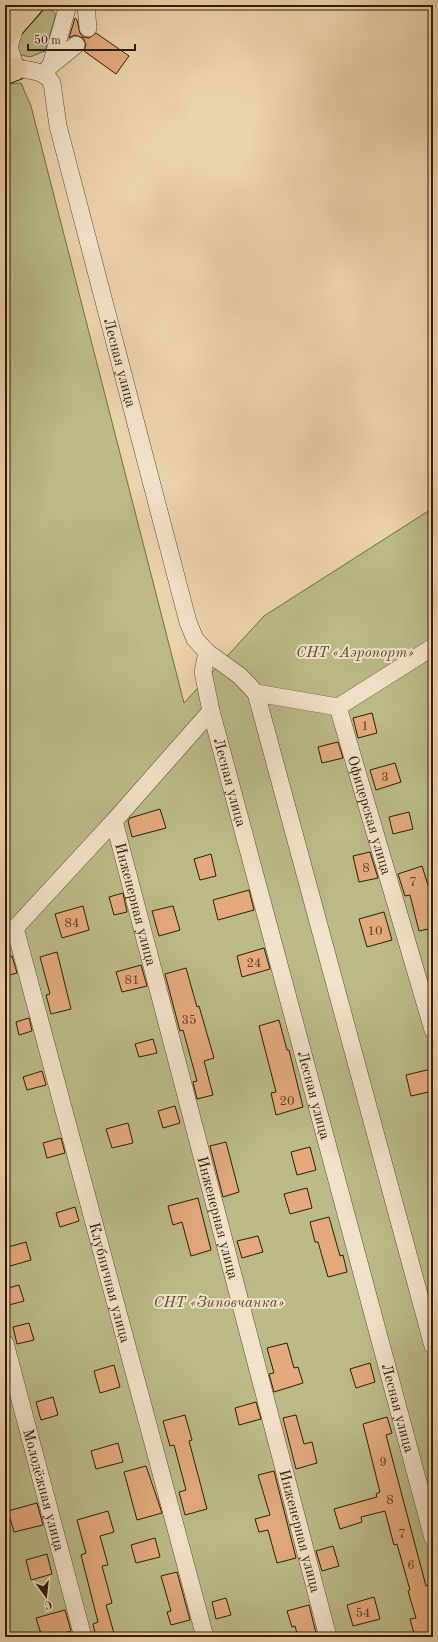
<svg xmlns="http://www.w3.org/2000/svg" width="438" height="1642" viewBox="0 0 438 1642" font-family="'Old Standard TT',serif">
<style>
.green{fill:#babb88;stroke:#746c44}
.building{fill:#e3aa7e;stroke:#2f1c00}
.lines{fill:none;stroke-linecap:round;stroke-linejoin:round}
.minor-casing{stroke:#5e4a2b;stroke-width:18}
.highway-casing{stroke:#2f1c00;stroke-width:24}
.minor{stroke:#f2e2ca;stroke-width:17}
.highway{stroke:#ebd3ad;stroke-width:22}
.labels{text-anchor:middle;stroke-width:4;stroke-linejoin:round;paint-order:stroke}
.number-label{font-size:13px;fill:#5c4020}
.street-label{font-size:15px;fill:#2f1c00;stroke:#f2e2ca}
.park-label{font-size:15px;font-style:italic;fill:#594c29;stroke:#f2e2ca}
</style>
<rect width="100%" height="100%" fill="#ebd3ad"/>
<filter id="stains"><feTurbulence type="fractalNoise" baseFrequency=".005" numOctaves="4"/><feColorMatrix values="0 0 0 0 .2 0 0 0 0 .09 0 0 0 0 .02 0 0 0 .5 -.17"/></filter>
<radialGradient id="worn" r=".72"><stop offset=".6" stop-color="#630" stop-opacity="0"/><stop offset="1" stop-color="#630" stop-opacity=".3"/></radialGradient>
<path class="green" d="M47 7 56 14 45 51 30 57 17 54 12 43Z
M21 83 31 106 184 703 264 616 433 508V1637H5V84Z"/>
<path class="building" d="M75 18 77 20 80 33 83 37 89 38 96 33 129 56 116 74 84 51 86 44 83 38 75 35 69 38Z
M372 713 377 733 358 738 353 718Z
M338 742 343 758 322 763 318 747Z
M395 763 401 782 376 790 370 770Z
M160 809 166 828 132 837 128 821 130 818Z
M409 812 413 829 393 834 389 817Z
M370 852 378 878 359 882 353 856Z
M211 854 216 876 200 880 194 859Z
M422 866 433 901V928L419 931 410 895 405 896 398 874Z
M249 890 254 910 218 920 213 900Z
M123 893 127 912 114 915 109 897Z
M83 906 89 930 62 938 55 914Z
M173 906 180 930 159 936 152 911Z
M384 912 392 940 367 947 359 919Z
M264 948 270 969 242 977 237 956Z
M57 952 71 1009 51 1014 46 995 50 994 40 957Z
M12 956 17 973 5 976V958Z
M141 965 147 986 122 992 116 972Z
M186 968 197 1007 199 1006 214 1058 204 1061 213 1095 197 1099 193 1082 197 1081 183 1030 180 1031 165 974Z
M29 1018 32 1031 19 1035 16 1022Z
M279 1020 287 1050H289L303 1107 276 1115 271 1093 276 1092 259 1026Z
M153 1039 157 1053 139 1057 135 1044Z
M431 1069 433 1091 411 1096 406 1075Z
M42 1071 46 1085 27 1090 23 1077Z
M175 1106 180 1123 163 1128 158 1111Z
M128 1123 133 1143 112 1148 106 1129Z
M61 1138 65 1153 47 1158 43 1143Z
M226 1142 239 1192 223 1197 210 1146Z
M310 1147 316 1170 297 1175 291 1152Z
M307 1188 312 1208 290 1214 284 1194Z
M198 1198 211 1250 191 1256 182 1222 173 1225 168 1206Z
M75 1207 79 1221 60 1227 56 1213Z
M329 1217 340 1256 343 1255 347 1272 328 1277 318 1242H315L310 1222Z
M258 1236 263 1252 242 1258 237 1241Z
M26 1242 31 1260 10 1266 5 1248Z
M19 1285 24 1301 5 1306V1289Z
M29 1323 34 1340 17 1344 13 1327Z
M287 1343 294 1368 298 1367 303 1383 274 1392 269 1374 274 1373 267 1348Z
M370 1363 375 1382 356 1388 350 1369Z
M114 1365 120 1387 100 1393 94 1371Z
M53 1397 58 1415 41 1420 36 1402Z
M256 1402 261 1419 239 1425 235 1408Z
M185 1415 192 1440 189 1441 207 1509 185 1515 179 1492 186 1490 174 1445 170 1446 163 1421Z
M296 1415 304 1444 312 1442 317 1463 296 1469 283 1418Z
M387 1417 392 1433 386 1435 426 1586 429 1585 433 1600V1603L430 1604 433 1613V1637H415L410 1619 416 1618 408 1591 410 1590 397 1544 394 1545 385 1511 361 1517 362 1522 340 1529 334 1509 377 1497 376 1494 380 1492 363 1424Z
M118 1443 123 1462 96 1469 91 1451Z
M146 1466 162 1513 137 1520 124 1472Z
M274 1471 296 1558 277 1563 268 1530 259 1532 255 1519 270 1515 258 1475Z
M37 1503 43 1525 14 1532 8 1511Z
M108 1511 114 1532 100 1536 108 1565 102 1566 112 1603 106 1605 115 1637H96L93 1624 98 1622 81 1555 86 1553 77 1520Z
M155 1538 160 1557 136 1563 131 1545Z
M333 1546 339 1566 322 1571 316 1551Z
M47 1554 52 1574 31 1580 26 1560Z
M177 1572 190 1620 171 1625 167 1612 171 1611 161 1576Z
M374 1597 380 1619 353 1626 347 1605Z
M226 1598 231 1615 216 1619 212 1602Z
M309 1605 317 1637H298L295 1626 292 1627 287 1611Z
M65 1610 71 1631 51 1637H42L36 1618Z"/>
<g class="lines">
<defs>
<g id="minor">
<path d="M86 5 88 28"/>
<path d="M16 24 9 47 16 69"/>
<path id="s1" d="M5 65C20 71 43 67 52 83L58 126 188 622 195 639 207 652 240 676 256 693 433 1346"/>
<path d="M51 65 68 5"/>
<path d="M49 67 76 45"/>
<path id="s2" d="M433 647 338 707 433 1030"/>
<path id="s3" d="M207 652 203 672 211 711 433 1538"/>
<path d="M256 693 338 707"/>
<path id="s4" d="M114 821 328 1637"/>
<path id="s5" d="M15 928 205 1637"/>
<path d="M5 939 114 821 211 711"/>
<path id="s6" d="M5 1343 83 1637"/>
</g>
<path id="highway" d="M5 8 8 5
M5 36 32 5
M5 73 16 69"/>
</defs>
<use href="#minor" class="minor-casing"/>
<use href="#highway" class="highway-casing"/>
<use href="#minor" class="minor"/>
<use href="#highway" class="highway"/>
</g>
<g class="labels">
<g class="number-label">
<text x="365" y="730">1</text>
<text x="385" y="781">3</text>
<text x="366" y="872">8</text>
<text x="413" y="886">7</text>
<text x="72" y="927">84</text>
<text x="375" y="935">10</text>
<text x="254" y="967">24</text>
<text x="132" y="984">81</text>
<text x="189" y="1024">35</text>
<text x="287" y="1105">20</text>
<text x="383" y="1466">9</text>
<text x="390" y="1504">8</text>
<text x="402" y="1538">7</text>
<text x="411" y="1569">6</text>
<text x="363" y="1617">54</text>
</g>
<g class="street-label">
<text dy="5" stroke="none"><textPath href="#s1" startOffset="340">Лесная улица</textPath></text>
<text dy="5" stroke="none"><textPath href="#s3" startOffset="134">Лесная улица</textPath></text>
<text dy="5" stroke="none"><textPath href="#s2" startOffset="225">Офицерская улица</textPath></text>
<text dy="5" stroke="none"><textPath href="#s4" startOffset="86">Инженерная улица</textPath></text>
<text dy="5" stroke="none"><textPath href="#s3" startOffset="458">Лесная улица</textPath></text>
<text dy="5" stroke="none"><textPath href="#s4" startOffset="410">Инженерная улица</textPath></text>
<text dy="5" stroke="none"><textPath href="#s5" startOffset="367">Клубничная улица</textPath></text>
<text dy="5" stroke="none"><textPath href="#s3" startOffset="782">Лесная улица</textPath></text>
<text dy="5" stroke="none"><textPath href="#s6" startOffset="152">Молодёжная улица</textPath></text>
<text dy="5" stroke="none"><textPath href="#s4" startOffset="734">Инженерная улица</textPath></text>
</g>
<g class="park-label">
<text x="355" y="657">СНТ «Аэропорт»</text>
<text x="219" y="1307">СНТ «Зиповчанка»</text>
</g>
</g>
<rect width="438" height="1642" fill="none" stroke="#ebd3ad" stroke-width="20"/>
<rect x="6" y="6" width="426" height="1630" fill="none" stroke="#2f1c00" stroke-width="2"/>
<rect x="10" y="10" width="418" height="1622" fill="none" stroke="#2f1c00"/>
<g transform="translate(46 1596) rotate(165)" stroke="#f2e2ca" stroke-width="3" paint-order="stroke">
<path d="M0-3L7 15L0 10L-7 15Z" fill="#2f1c00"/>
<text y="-6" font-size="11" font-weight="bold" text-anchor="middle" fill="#2f1c00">С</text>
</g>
<path d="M28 44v6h107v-6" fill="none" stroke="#2f1c00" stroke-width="2"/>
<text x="34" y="44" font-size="12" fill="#2f1c00" stroke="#f2e2ca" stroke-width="3" paint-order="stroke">50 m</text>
<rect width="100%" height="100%" filter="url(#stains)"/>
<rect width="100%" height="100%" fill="url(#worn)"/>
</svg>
